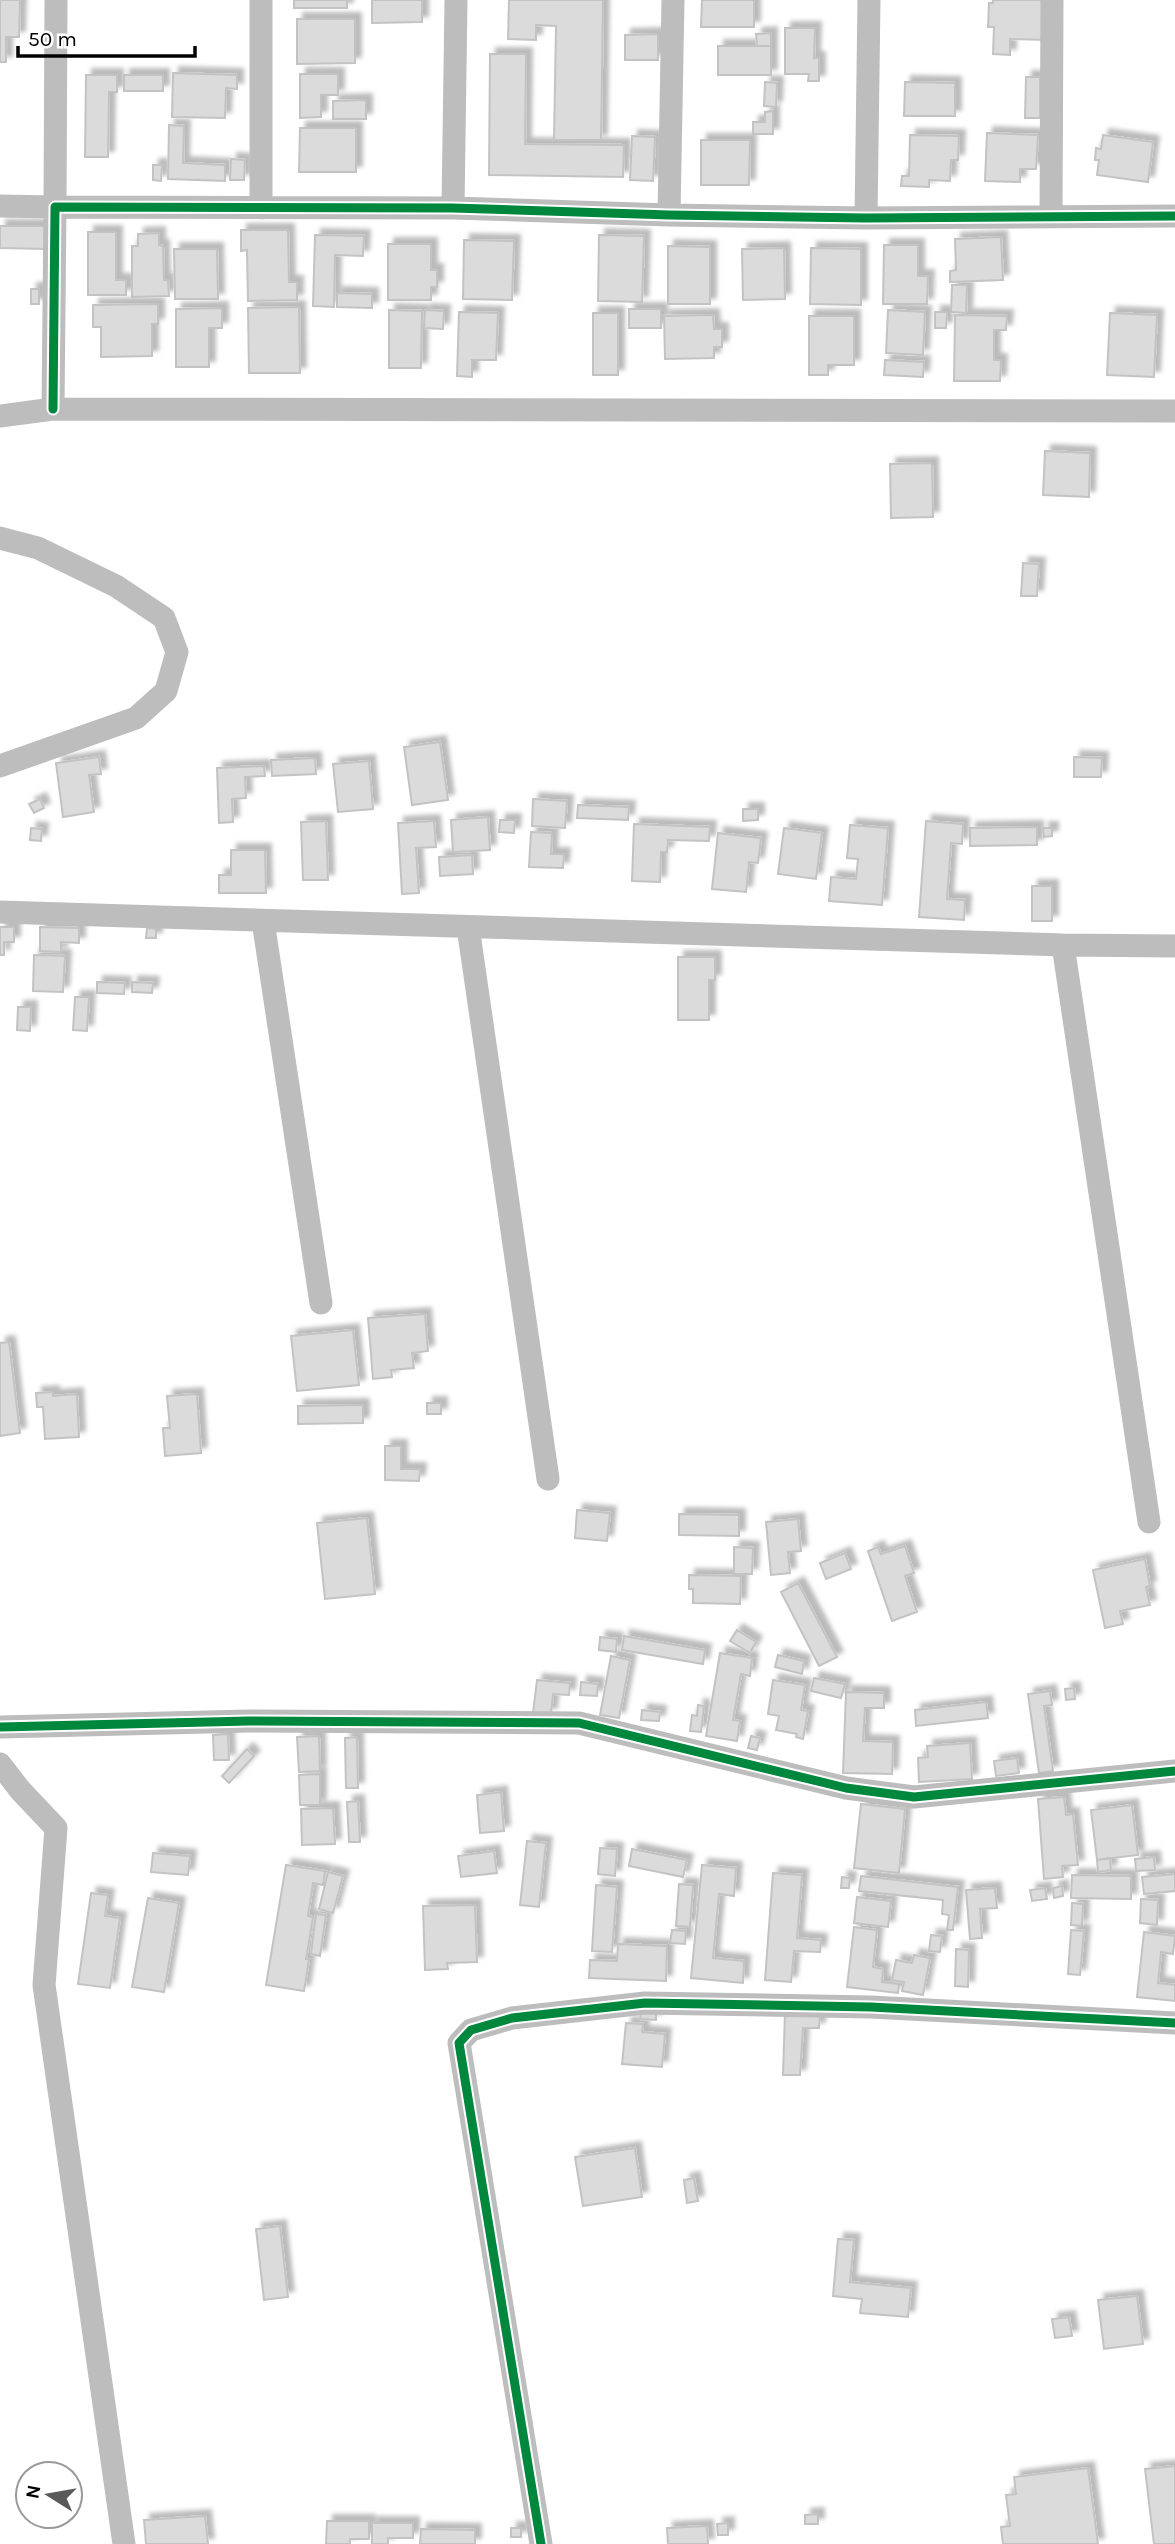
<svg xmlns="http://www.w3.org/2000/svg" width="1175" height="2544" viewBox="0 0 1175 2544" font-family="Karla,sans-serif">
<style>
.building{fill:#dbdbdb;stroke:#c3c3c3;stroke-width:2;filter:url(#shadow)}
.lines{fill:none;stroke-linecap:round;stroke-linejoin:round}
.street{stroke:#bdbdbd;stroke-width:23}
.cycleway-casing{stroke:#fff;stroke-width:13}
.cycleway{stroke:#00873e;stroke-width:9}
</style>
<defs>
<filter id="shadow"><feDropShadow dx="6" dy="-6" stdDeviation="2" flood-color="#0004"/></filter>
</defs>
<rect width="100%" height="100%" fill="#fff"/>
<path class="building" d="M0 0H20L19 37H6V62H0Z
M294 0H347V8H294Z
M372 0H422V22L372 23Z
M509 0H603L601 140H554L556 26 536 25V40L508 39Z
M702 0H754V27H701Z
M993 0H1049L1048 40 1010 39V55L993 54 994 27H988L989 3H993Z
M297 19H355V63L297 64Z
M785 28H815L814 58H819V81H808L809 74H785Z
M771 33V46H757L756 34Z
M658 34V60H625V35Z
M718 46H771V75H718Z
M490 54H526L525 144 624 145 623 177 489 175Z
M173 73 237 75V89L226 88 225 118 172 117Z
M300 74H338V95H321V117L300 118Z
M86 75H117V92H109L108 157H85Z
M124 75H163V91H124Z
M1026 77H1040V118H1025Z
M765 82 777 83 776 107 764 106Z
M905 82 955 83V116H904Z
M366 100V119H333V101Z
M773 111V134H753V122H765V112Z
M169 125 184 126 183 163 225 165V181L168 179Z
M300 128H356V172H299Z
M987 133 1038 135 1036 169H1020V182L985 181Z
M910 135 959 136 958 160H951L950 181 929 180V187L901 186 902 176H909Z
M1103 135 1153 142 1148 182 1097 175 1099 160H1095L1096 148 1101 149Z
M632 136 655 137 653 181 630 180Z
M701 140H750L749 185H701Z
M231 159 245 160 244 180H230Z
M153 165H162L161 181 153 180Z
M0 226H47V249L0 248Z
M241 230H288L289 282H297V300L248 301 247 250 241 251Z
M88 232H116V280H126V295H88Z
M159 233V245L163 246 164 280H168L169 296 132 297V246H138V234Z
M315 235 364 236 363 256 335 255 334 307 313 306Z
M599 235 644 236 642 302 598 301Z
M1001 237 1003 280 950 282V271L956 270 955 239Z
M464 240 514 241 512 300 463 299Z
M388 244H431V270H437V287H431V300H388Z
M884 245H918V276H928L927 304H883Z
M668 246 710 247V304H668Z
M784 248 785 299 743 300 742 249Z
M811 248 861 249V305L810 304Z
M174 249H217L218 299H175Z
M952 285H967L966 313 951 312Z
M31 289H39V304H31Z
M337 293 372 294V308L337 307Z
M158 304V324H152V356L101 357V327H93V305Z
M299 307 300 373H249L248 308Z
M222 308V328H209V367H176V309Z
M629 309H661V328H629Z
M389 310 422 311 421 368H389Z
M425 310 444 311 443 329 424 328Z
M888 310 925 312 923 355 886 353Z
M459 312 498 313 496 360H472V377L457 376Z
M935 312H947L946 328H935Z
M593 313H618V375H593Z
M1110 313 1157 315 1154 377 1107 375Z
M713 315 714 329H722V347H714V358L665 359 664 316Z
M955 315 1007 316 1006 330H994V360H1001L1000 381H954Z
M809 316H854V365H828V375H809Z
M885 360 924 362 923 377 884 375Z
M1045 451 1090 453 1089 497 1043 495Z
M932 463 933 517 891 518 890 464Z
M1023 563 1039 564 1037 596H1021Z
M440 742 448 800 412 805 404 747Z
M99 757 101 774 89 775 94 812 63 817 56 763Z
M1074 757 1102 758 1101 777H1074Z
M315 758 316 774 272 776 271 760Z
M369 761 373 809 338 812 333 764Z
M264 766 265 776 245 777 246 798 232 799 233 822 219 823 217 768Z
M40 799 44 808 34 813 29 804Z
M533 799 567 801 565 828 532 826Z
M578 805 629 807 628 820 577 818Z
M743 809H758V820L743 821Z
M488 817 490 850 453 852 451 820Z
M500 820H515L514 833 499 832Z
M326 821 328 880H303L301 822Z
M434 821 436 847 416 848 419 893 402 894 398 823Z
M926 821 963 824 962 844 951 843 947 899 965 900 964 920 919 917Z
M634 824 710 827 709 841 668 840 667 852H661L660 882 632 881Z
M850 825 888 828 882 905 829 901 831 877 856 879 858 859 847 858Z
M1037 827V845L970 846V828Z
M31 828 42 829 41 841 30 840Z
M784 828 822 833 816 879 778 874Z
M1043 828H1052V836L1044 837Z
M531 832 552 833 551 854H564L563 868 529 867Z
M718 833 761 838 758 863 749 862 746 892 712 889Z
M231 850H265L266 893H219V875H231Z
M472 855 473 874 440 876 439 857Z
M1032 886H1052V921H1032Z
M0 927H14V942H4V955H0Z
M40 927 79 928V943L61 942V952L40 951Z
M147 928 156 929V938H146Z
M34 955 65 956 63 992 33 991Z
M678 957H715V980H709V1020H678Z
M97 982 125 983 124 994 97 993Z
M132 982 153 983 152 993 132 992Z
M75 997H89L87 1031 73 1030Z
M18 1007H31L30 1031 17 1030Z
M425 1314 428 1351 412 1353 414 1368 391 1370 392 1377 373 1379 368 1318Z
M353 1330 359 1385 297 1391 291 1336Z
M9 1342 20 1433 0 1436V1343Z
M53 1392V1396L77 1394 79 1437 45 1439 43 1407H37L36 1393Z
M197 1394 201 1453 165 1456 163 1428H170L167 1396Z
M427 1403H441V1414H427Z
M363 1405V1423L298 1424V1406Z
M385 1446H401V1469H420L419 1481 385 1480Z
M577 1510 610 1513 607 1541 575 1538Z
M679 1514 739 1515V1536L679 1535Z
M367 1518 375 1594 325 1599 317 1523Z
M798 1519 801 1551 788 1552 790 1573 771 1575 766 1522Z
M905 1546 914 1573 905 1576 917 1612 892 1621 868 1551 878 1547 881 1554Z
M734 1547 753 1548 752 1574H734Z
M845 1553 851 1569 826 1579 820 1563Z
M1145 1559 1150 1586 1146 1587 1150 1605 1120 1611 1123 1624 1105 1628 1093 1570Z
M689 1575 741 1576 740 1604 693 1603V1589H689Z
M798 1583 837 1657 819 1666 781 1592Z
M737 1630 756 1642 750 1653 730 1641Z
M624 1636 705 1650 703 1664 622 1650Z
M600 1637 617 1639 616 1652 599 1650Z
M720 1653 752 1658 750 1676 741 1674 733 1720 740 1721 737 1741 706 1736Z
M778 1655 804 1661 802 1674 775 1667Z
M611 1656 630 1660 619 1718 600 1715Z
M814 1678 845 1684 841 1698 811 1691Z
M537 1680 570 1683 569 1695 553 1694 551 1714 533 1713Z
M773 1680 805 1685 801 1710 808 1711 803 1739 796 1737 797 1734 776 1730 779 1716 768 1714Z
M581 1682 598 1684 597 1696 580 1695Z
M1074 1688 1075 1699 1066 1700 1065 1689Z
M1050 1691 1052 1705 1044 1706 1053 1771 1039 1773 1028 1694Z
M846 1692 884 1693V1708H865L863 1741 893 1742 892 1774 843 1773Z
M986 1702 988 1718 916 1726 915 1710Z
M698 1705 704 1706 701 1732 690 1731 692 1715 697 1716Z
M642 1710 660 1712 659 1721 641 1720Z
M228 1734 229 1760H214L213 1735Z
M319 1736 320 1771 299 1772 297 1737Z
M751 1736 760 1738 757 1750 748 1748Z
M357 1737 358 1788H346L345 1738Z
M970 1743 972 1779 919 1782 918 1758 928 1757 927 1746Z
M247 1749 254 1756 229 1783 222 1776Z
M1017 1758 1019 1773 996 1776 994 1761Z
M320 1774V1805H300L299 1775Z
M501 1792 504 1831 480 1833 477 1795Z
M1064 1797 1066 1815 1073 1814 1078 1865 1062 1866 1063 1877 1044 1879 1038 1799Z
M358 1801 360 1842H349L347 1802Z
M861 1804 905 1809 899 1873 854 1868Z
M1132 1805 1138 1855 1097 1860 1091 1810Z
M333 1808 335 1844 302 1845 301 1809Z
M527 1841 546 1843 539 1907 520 1905Z
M600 1848 617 1849 615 1876 598 1874Z
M632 1849 687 1860 683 1877 629 1866Z
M494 1851 497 1873 461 1877 458 1856Z
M153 1853 190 1856 188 1875 151 1872Z
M1154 1857 1155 1870 1136 1871 1135 1859Z
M1110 1858 1111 1870 1098 1872 1097 1860Z
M286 1865 325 1871 323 1885 313 1883 308 1916 313 1917 306 1959H309L304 1991 266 1985Z
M702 1865 736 1868 734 1896 719 1894 713 1958 744 1961 743 1983 691 1978Z
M328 1872 343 1876 333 1913 319 1909Z
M773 1873 802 1875 797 1938 821 1940 820 1952 794 1951 791 1982 765 1980Z
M1175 1874V1891L1144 1894 1142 1877Z
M1072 1875 1131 1876V1899L1071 1898Z
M861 1876 958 1887 953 1930H947L949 1915 942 1914 943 1900 859 1891Z
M842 1877 850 1878 849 1888H841Z
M679 1884 693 1885 690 1927 676 1926Z
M596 1885 617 1887 612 1952 592 1951Z
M1062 1886 1063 1896 1054 1898 1053 1888Z
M995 1888 997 1908 980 1909 982 1938 970 1939 966 1890Z
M1045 1888 1047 1899 1032 1901 1030 1890Z
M91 1893 108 1895 105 1916 120 1918 110 1988 78 1984Z
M857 1897 891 1901 888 1927 854 1923Z
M148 1898 179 1903 164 1992 132 1987Z
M1141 1899 1158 1900 1157 1925 1140 1923Z
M1072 1903 1083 1904 1082 1926 1071 1925Z
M475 1905 477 1962 447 1963 448 1969 425 1970 423 1906Z
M316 1914 326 1915 320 1956 311 1954Z
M854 1927 877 1930 873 1967 883 1969 882 1982 899 1984 898 1993 847 1987Z
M672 1930 686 1931 685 1944 670 1943Z
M1071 1930 1084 1931 1080 1975 1068 1974Z
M1144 1932 1175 1936 1173 1954 1161 1952 1158 1983 1175 1985V2001L1137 1997Z
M931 1935 942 1936 940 1952 929 1951Z
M618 1944 667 1946 666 1981 589 1978 590 1960 617 1961Z
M956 1949 969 1950 968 1987 955 1986Z
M914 1955 930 1958 923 1995 902 1991 904 1982 892 1980 896 1960 912 1963Z
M641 2010 656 2011V2020L640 2019Z
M785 2012 820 2013 819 2028H803L800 2075H783Z
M626 2023 643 2024 642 2032 665 2034 662 2067 622 2064Z
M635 2148 642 2197 583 2206 575 2157Z
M694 2178 698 2201 687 2203 684 2180Z
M280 2226 288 2297 264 2300 256 2229Z
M838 2239 854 2240 850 2282 911 2288 908 2317 860 2313 862 2299 833 2296Z
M1137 2296 1143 2344 1104 2349 1098 2300Z
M1069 2317 1072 2336 1055 2338 1052 2319Z
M1175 2466V2544H1154L1145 2469Z
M1088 2468 1098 2544H1003L1001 2527 1010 2526 1006 2495 1016 2494 1014 2477Z
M818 2514V2524H805V2515Z
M205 2516 208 2544H146L144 2520Z
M327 2521H369V2539H350V2544H326Z
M372 2523H413V2538H388V2544H372Z
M728 2523V2535H718L717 2524Z
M707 2526 708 2544H668L667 2528Z
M511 2528H521V2537H511Z
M421 2529 475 2530V2544H420Z"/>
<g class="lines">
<path class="street" d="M0 206 55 207 56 0
M261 208V0
M453 208 456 0
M669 215 673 0
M1051 217 1052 0
M866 218 869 0
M53 409 55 207 453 208 669 215 866 218 1175 216
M0 416 53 409 1175 411
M0 538 38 548 116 586 164 618 177 652 166 691 136 718 0 766
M0 912 1063 945 1175 946
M263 921 321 1303
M468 927 548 1479
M1063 945 1149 1522
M0 1727 249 1721 579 1723 846 1788 914 1797 1175 1771
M0 1764 20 1790 56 1828 44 1985 124 2544
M541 2544 459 2043 471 2030 512 2018 645 2003 871 2007 1175 2023"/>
<defs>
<path id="cycleway" d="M53 409 55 207 453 208 669 215 866 218 1175 216
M0 1727 249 1721 579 1723 846 1788 914 1797 1175 1771
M541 2544 459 2043 471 2030 512 2018 645 2003 871 2007 1175 2023"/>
</defs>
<use href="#cycleway" class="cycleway-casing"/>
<use href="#cycleway" class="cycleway"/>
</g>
<g transform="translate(49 2495) rotate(281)"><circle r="33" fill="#ffffff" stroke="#999999" stroke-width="2"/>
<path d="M0-5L12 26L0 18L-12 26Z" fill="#595959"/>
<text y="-10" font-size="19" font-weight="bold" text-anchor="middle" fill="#000000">N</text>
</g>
<path d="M18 46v10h177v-10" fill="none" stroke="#000000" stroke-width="3.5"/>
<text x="28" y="46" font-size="21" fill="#000000" stroke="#ffffff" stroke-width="5" paint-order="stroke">50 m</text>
</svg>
